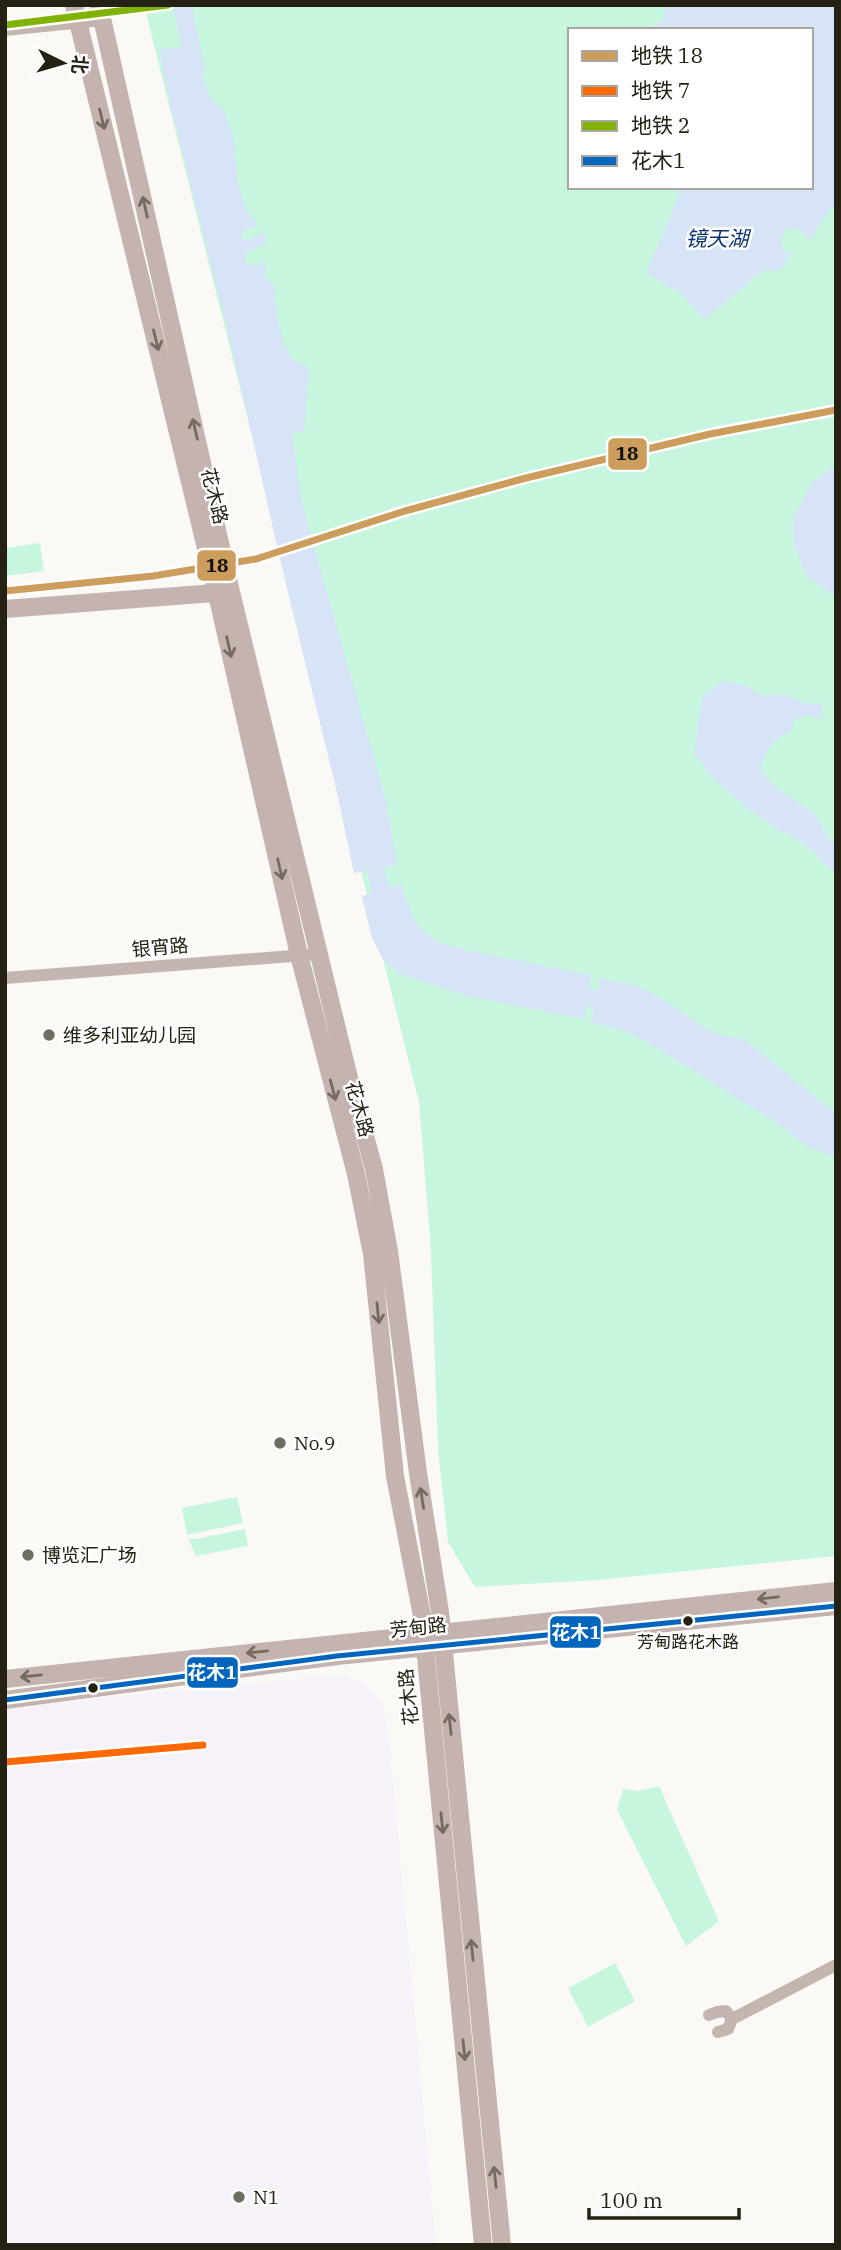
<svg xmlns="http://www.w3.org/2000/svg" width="841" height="2250" viewBox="0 0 841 2250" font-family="'IBM Plex Serif','Noto Sans SC',serif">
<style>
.commercial{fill:#f7f2fa}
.green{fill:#c7f6de;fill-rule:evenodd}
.water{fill:#d7e3f6}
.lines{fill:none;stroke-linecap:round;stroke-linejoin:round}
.river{stroke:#d7e3f6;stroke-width:18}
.minor{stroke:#c5b5b0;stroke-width:12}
.secondary{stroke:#c4b3ae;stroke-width:18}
.bus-1-casing{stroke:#fff;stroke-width:10}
.bus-1{stroke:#0065bd;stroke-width:5}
.metro-1-casing{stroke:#fff;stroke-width:12}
.metro-2-casing{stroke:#fff;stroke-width:12}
.metro-3-casing{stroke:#fff;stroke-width:12}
.metro-1{stroke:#cd9d5d;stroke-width:7}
.metro-2{stroke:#ff6900;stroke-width:7}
.metro-3{stroke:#80b304;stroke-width:7}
.oneway{stroke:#746a60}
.poi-dot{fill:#706d62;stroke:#fff;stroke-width:2.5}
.bus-dot{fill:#252113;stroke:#fff;stroke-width:2.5}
.labels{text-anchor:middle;stroke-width:5;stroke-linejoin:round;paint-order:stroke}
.bus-label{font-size:17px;fill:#252113;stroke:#fff}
.street-label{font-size:19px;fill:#252113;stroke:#fff}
.poi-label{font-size:19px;fill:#252113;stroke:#fff;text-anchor:start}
.water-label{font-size:21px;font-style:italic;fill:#0b3471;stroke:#fff}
.line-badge{stroke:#fff;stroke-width:2.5}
.badge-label{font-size:19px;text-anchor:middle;font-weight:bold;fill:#fff}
.pale-badge-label{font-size:19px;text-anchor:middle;font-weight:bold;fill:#111}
</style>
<rect width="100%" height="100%" fill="#fbf9f5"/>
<path class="commercial" d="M340 1675 366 1683 383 1704 389 1737 436 2245H5V1707Z"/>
<path class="green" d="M144 5H836V1556L598 1580 475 1587 448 1542 438 1449 431 1251 419 1102ZM570 30H811V187H570Z
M40 543 44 571 5 576V548Z
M237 1497 243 1523 187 1535 182 1508Z
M245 1529 248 1546 196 1556 188 1538 196 1539Z
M659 1786 719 1921 686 1946 617 1810 623 1789 638 1791Z
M615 1963 635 2001 588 2027 568 1988Z"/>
<path class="water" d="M663 5H836V206L830 209 810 240 799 229H786L781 239 782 248 792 255 778 271 763 270C743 286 725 305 704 319L680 293 646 273 680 193 674 187H811V30H634C649 25 671 29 663 5Z
M196 46 204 82 211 99 225 113 234 139 238 184 246 208 258 226 245 230 240 235 245 241 263 233 267 243 245 253V262L252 266 266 262 265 275 274 287 277 316 283 342 295 362 309 367 304 431 292 434 300 492 308 525 386 801 397 865 354 873 336 788 282 568 230 339 171 107 159 50Z
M836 465V597L805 575 793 539V519L812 483Z
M723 681 744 685 763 696 782 694 804 703 822 704 821 719 806 715 793 721 792 730C772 740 767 748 760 768 775 796 805 799 821 822 822 823 824 831 825 833 827 837 832 841 836 844V874L800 840 782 832 748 809 713 778 694 754 702 697Z
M401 884 414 920 423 931 438 942 465 950 591 975 584 1019 471 997 399 974 382 958 371 935 362 896Z
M600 978C618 982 637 984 652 993 678 1007 713 1041 743 1038L836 1114V1158L806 1146 783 1127 657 1048 630 1033 591 1022Z"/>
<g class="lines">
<path class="river" d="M182 5 196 70
M370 845 386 914
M564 993 619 1004"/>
<path class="minor" d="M5 30 102 20
M5 978 319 954
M709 2015 717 2012 726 2011 732 2019 836 1965
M718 2032 728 2029 732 2019"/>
<path class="secondary" d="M74 5 214 581 299 955 356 1174 372 1254 395 1476 422 1616 483 2245
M99 5 231 592 347 1070 374 1169 389 1251 418 1473 440 1612 502 2245
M5 609 228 592
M5 1679 836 1591
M5 1700 337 1656 836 1606"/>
<defs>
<path id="bus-1" d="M5 1700 337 1656 836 1606"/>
</defs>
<use href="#bus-1" class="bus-1-casing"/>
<use href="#bus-1" class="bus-1"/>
<defs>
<path id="metro-1" d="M5 591 153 576 256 559 405 511 526 478 710 434 836 410"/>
<path id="metro-2" d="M5 1762 203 1745"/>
<path id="metro-3" d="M5 25 168 5"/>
</defs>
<use href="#metro-1" class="metro-1-casing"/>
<use href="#metro-2" class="metro-2-casing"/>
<use href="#metro-3" class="metro-3-casing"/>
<use href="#metro-1" class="metro-1"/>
<use href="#metro-2" class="metro-2"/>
<use href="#metro-3" class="metro-3"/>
</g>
<defs><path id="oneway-shaft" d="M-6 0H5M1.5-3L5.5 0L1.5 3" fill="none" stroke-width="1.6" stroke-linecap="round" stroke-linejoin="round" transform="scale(1.75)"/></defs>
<g class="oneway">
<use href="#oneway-shaft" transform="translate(102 119) rotate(76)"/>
<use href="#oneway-shaft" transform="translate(145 207) rotate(-103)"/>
<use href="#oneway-shaft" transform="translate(156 340) rotate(76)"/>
<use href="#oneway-shaft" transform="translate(195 429) rotate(-103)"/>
<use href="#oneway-shaft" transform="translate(229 647) rotate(77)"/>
<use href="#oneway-shaft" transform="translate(280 869) rotate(77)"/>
<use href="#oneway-shaft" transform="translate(333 1090) rotate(75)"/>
<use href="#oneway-shaft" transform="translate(378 1313) rotate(84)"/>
<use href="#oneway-shaft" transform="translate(422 1498) rotate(-99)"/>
<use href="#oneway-shaft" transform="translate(768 1598) rotate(174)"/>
<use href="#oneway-shaft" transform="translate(257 1652) rotate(174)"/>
<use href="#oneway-shaft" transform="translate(31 1676) rotate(174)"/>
<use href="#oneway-shaft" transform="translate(450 1724) rotate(-96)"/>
<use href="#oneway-shaft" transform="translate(442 1823) rotate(84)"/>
<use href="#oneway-shaft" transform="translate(472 1950) rotate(-96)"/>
<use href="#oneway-shaft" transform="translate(464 2050) rotate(84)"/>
<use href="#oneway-shaft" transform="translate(495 2177) rotate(-96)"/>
</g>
<g class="poi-dot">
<circle cx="49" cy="1035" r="7"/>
<circle cx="280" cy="1443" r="7"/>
<circle cx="28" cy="1555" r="7"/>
<circle cx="239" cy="2197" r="7"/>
</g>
<g class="bus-dot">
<circle cx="688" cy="1621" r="6"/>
<circle cx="93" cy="1688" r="6"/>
</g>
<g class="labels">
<g class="bus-label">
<text x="688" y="1648">芳甸路花木路</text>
</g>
<g class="street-label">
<text transform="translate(215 496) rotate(76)" y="7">花木路</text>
<text transform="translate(160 947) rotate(-5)" y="7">银宵路</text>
<text transform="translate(360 1109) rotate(75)" y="7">花木路</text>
<text transform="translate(418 1627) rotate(-6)" y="7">芳甸路</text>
<text transform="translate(408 1697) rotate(-96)" y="7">花木路</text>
</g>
<g class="poi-label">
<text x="63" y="1042">维多利亚幼儿园</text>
<text x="294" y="1450">No.9</text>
<text x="42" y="1562">博览汇广场</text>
<text x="253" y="2204">N1</text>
</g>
<g class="water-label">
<text x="717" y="246">镜天湖</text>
</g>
</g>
<g class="line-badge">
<rect x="607" y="437" width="41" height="34" rx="7" fill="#cd9d5d"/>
<rect x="196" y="549" width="41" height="33" rx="7" fill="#cd9d5d"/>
<rect x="549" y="1615" width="53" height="34" rx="7" fill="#0065bd"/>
<rect x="186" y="1656" width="53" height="33" rx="7" fill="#0065bd"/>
</g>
<g class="badge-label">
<text x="576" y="1639">花木1</text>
<text x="212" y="1679">花木1</text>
</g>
<g class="pale-badge-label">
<text x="627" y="460">18</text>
<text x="217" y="572">18</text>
</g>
<rect width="841" height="2250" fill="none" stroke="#252113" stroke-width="14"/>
<rect x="568" y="28" width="245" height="161" fill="#ffffff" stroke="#a8a6a1" stroke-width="2"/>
<rect x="582" y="51" width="35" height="10" fill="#cd9d5d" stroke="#a8a6a1" stroke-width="2"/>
<text x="631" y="63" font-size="21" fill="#252113">地铁 18</text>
<rect x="582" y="86" width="35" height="10" fill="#ff6900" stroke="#a8a6a1" stroke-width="2"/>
<text x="631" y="98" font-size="21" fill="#252113">地铁 7</text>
<rect x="582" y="121" width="35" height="10" fill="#80b304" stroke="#a8a6a1" stroke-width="2"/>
<text x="631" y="133" font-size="21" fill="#252113">地铁 2</text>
<rect x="582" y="156" width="35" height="10" fill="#0065bd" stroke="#a8a6a1" stroke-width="2"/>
<text x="631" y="168" font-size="21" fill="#252113">花木1</text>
<g transform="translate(63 63) rotate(95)" stroke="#ffffff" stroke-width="5" paint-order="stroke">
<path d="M0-5L12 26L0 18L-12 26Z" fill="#252113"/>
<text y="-10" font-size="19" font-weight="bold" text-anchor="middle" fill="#252113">北</text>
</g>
<path d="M589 2208v10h150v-10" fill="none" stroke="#252113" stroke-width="3.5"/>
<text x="600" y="2208" font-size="21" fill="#252113" stroke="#ffffff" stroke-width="5" paint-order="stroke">100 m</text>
</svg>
